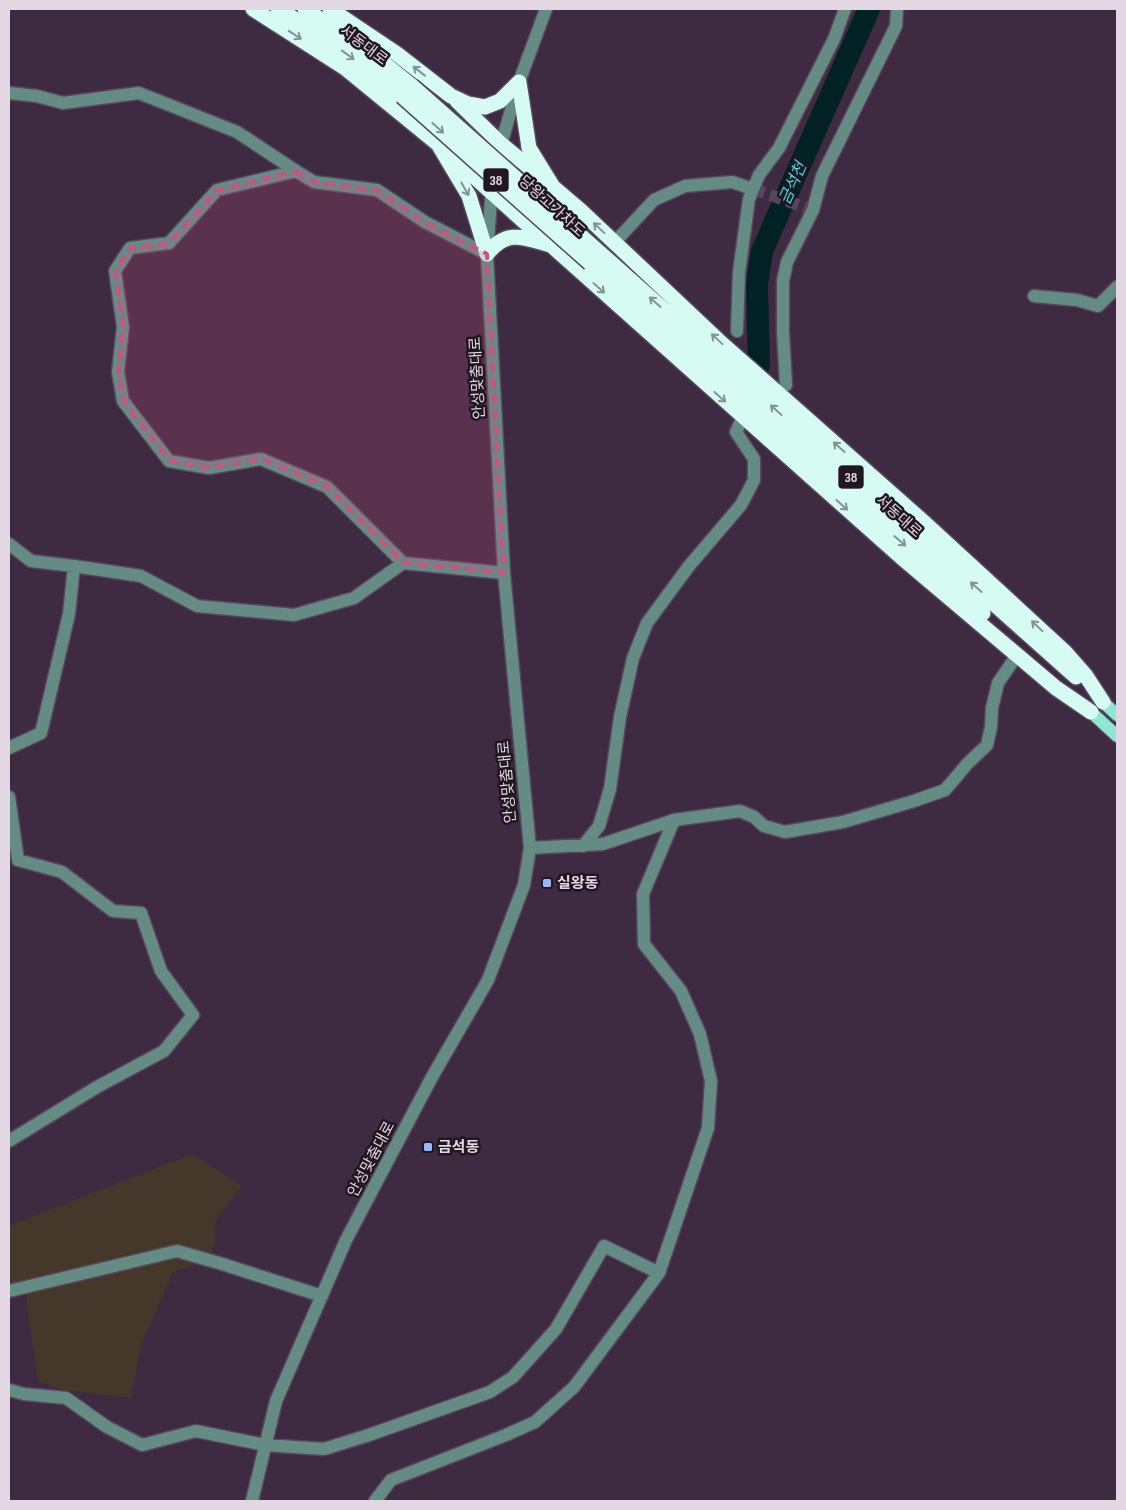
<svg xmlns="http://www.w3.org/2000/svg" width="1126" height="1510" viewBox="0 0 1126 1510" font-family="'Sofia Sans Condensed','Noto Sans KR',sans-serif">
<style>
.industrial{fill:#45382a}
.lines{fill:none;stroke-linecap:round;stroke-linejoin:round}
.river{stroke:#002224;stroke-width:22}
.minor-tunnel{stroke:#584559;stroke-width:12;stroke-dasharray:12 6;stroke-linecap:butt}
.minor-casing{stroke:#59475b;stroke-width:15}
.major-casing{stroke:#59475b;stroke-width:15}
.highway-casing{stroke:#59475b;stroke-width:18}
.minor{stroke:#658c84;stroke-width:12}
.major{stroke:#91e5d5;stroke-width:12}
.highway{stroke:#d5fbf3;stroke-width:15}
.highway-bridge-casing{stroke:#59475b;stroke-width:18;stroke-linecap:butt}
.highway-bridge{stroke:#d5fbf3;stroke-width:15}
.oneway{stroke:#849494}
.marked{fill:#cc5184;fill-opacity:0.2;stroke:#cc5184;stroke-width:4;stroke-dasharray:10 6;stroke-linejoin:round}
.poi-dot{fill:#97b6fd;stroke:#201721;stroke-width:2}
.labels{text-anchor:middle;stroke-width:5;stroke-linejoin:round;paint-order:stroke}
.shield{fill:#201721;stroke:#a89daa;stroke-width:1}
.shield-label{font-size:14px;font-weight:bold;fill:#e3d7e4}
.street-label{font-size:15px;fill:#e3d7e4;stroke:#201721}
.poi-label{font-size:15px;font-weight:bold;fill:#e3d7e4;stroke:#201721;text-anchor:start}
.water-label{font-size:16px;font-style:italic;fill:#39dfe8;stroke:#201721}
</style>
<rect width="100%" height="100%" fill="#3f2b41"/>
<path class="industrial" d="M192 1154 242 1186 215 1220 216 1236 211 1259 173 1272 141 1345 131 1398 65 1390 38 1381 28 1311 26 1289 9 1290V1226Z"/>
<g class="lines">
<path class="river" d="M759 366 757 284 762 251 869 9"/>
<path class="minor-tunnel" d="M753 189 813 210"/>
<defs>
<path id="minor" d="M9 93 37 96 63 103 139 93 237 132 296 171
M499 152 519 82 546 9
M614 243 654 200 685 186 732 182 753 189
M1034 296 1077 300 1098 306 1117 287
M737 331 739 272 749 199 759 175 779 148 834 39 845 9
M786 385 783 332V281L787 262 813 210 822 176 896 26 897 9
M9 544 31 561 74 566 69 614 41 733 9 748
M403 563 327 487 261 459 209 468 169 461 123 401 118 372 123 327 115 271 130 248 169 243 217 190 296 171 314 182 377 190 425 222 487 254
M74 566 141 576 197 606 294 615 354 598 403 563 504 573
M9 797 18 860 62 872 113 911 141 913 161 971 193 1015 164 1051 97 1087 9 1141
M674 820 740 811 754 817 764 826 785 832 843 822 914 801 945 790 968 763 987 745 991 727 992 708 998 683 1017 655
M583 846 599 826 610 789 620 717 633 658 647 623 689 566 741 505 754 480V459L736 432 743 417
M9 1291 177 1251 219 1263 322 1296
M9 1390 24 1394 66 1398 107 1427 142 1445 196 1431 265 1445 324 1449 369 1435 490 1392 513 1377 556 1329 604 1246 659 1273 708 1128 711 1081 700 1034 681 991 644 944 643 894 674 820 603 844 530 848
M252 1501 276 1401 346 1240 432 1077 488 980 524 885 530 848 504 573 487 254 492 186
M375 1501 391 1480 506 1435 535 1422 574 1387 659 1273"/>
<path id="major" d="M1103 702 1117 715
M1091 712 1117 736"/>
<path id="highway" d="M253 9 345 68 438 144 469 196 487 254
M278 9C322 35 362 64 402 96
M305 9 380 60 412 86
M330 9 397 54 451 96 468 104 485 107 500 101 519 82
M519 82 529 148 553 187 580 210 719 341 927 525 1065 652 1086 676 1103 702
M457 101 501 144 542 178
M450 155 548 243
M599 252 1076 677
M487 254C507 228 525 238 551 245L901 557 1056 688 1091 712
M590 263 983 613"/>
</defs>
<use href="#minor" class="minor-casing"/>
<use href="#major" class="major-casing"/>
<use href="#highway" class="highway-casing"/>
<use href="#minor" class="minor"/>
<use href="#major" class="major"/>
<use href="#highway" class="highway"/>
<defs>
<path id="highway-bridge" d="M412 86 599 252
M402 96 590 263"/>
</defs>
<use href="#highway-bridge" class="highway-bridge-casing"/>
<use href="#highway-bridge" class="highway-bridge"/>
</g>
<defs><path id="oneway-shaft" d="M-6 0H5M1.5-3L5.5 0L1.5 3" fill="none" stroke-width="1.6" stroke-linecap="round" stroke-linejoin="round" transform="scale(1.25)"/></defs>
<g class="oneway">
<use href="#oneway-shaft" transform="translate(295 35) rotate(33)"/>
<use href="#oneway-shaft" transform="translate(348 55) rotate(36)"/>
<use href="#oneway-shaft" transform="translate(419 71) rotate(-142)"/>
<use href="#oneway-shaft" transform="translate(438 128) rotate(42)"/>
<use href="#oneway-shaft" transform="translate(465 189) rotate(61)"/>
<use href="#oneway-shaft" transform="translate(599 228) rotate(-137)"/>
<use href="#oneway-shaft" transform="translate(599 288) rotate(42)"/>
<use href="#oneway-shaft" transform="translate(655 302) rotate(-139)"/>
<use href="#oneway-shaft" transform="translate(717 339) rotate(-137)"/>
<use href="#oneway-shaft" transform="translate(720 397) rotate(42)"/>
<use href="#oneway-shaft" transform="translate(776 410) rotate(-138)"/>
<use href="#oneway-shaft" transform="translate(839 447) rotate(-138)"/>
<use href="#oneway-shaft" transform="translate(842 505) rotate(42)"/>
<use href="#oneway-shaft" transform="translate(900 541) rotate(41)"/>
<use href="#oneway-shaft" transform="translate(976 587) rotate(-138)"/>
<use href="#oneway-shaft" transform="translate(1037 626) rotate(-137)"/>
</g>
<path class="marked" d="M296 171 314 182 377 190 425 222 487 254 504 573 403 563 327 487 261 459 209 468 169 461 123 401 118 372 123 327 115 271 130 248 169 243 217 190Z"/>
<g class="poi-dot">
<rect x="542" y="878" width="10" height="10" rx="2.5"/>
<rect x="423" y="1142" width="10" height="10" rx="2.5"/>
</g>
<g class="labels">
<g class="shield">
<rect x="483.5" y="168.5" width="25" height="23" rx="4"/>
<rect x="838.5" y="465.5" width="25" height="23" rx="4"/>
</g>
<g class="shield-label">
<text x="496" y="185">38</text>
<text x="851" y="482">38</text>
</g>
<g class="street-label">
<text transform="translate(364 45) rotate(37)" y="5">서동대로</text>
<text transform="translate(552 206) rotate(42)" y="5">당왕고가차도</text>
<text transform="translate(477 378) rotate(-93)" y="5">안성맞춤대로</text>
<text transform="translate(899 516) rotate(42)" y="5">서동대로</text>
<text transform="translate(507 782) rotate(-95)" y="5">안성맞춤대로</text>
<text transform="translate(371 1159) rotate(-62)" y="5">안성맞춤대로</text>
</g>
<g class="poi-label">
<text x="557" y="888">실왕동</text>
<text x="438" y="1152">금석동</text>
</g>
<g class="water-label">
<text transform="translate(792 183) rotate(-66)" y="6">금석천</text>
</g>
</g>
<rect width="1126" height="1510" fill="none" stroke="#e3d7e4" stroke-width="20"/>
</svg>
